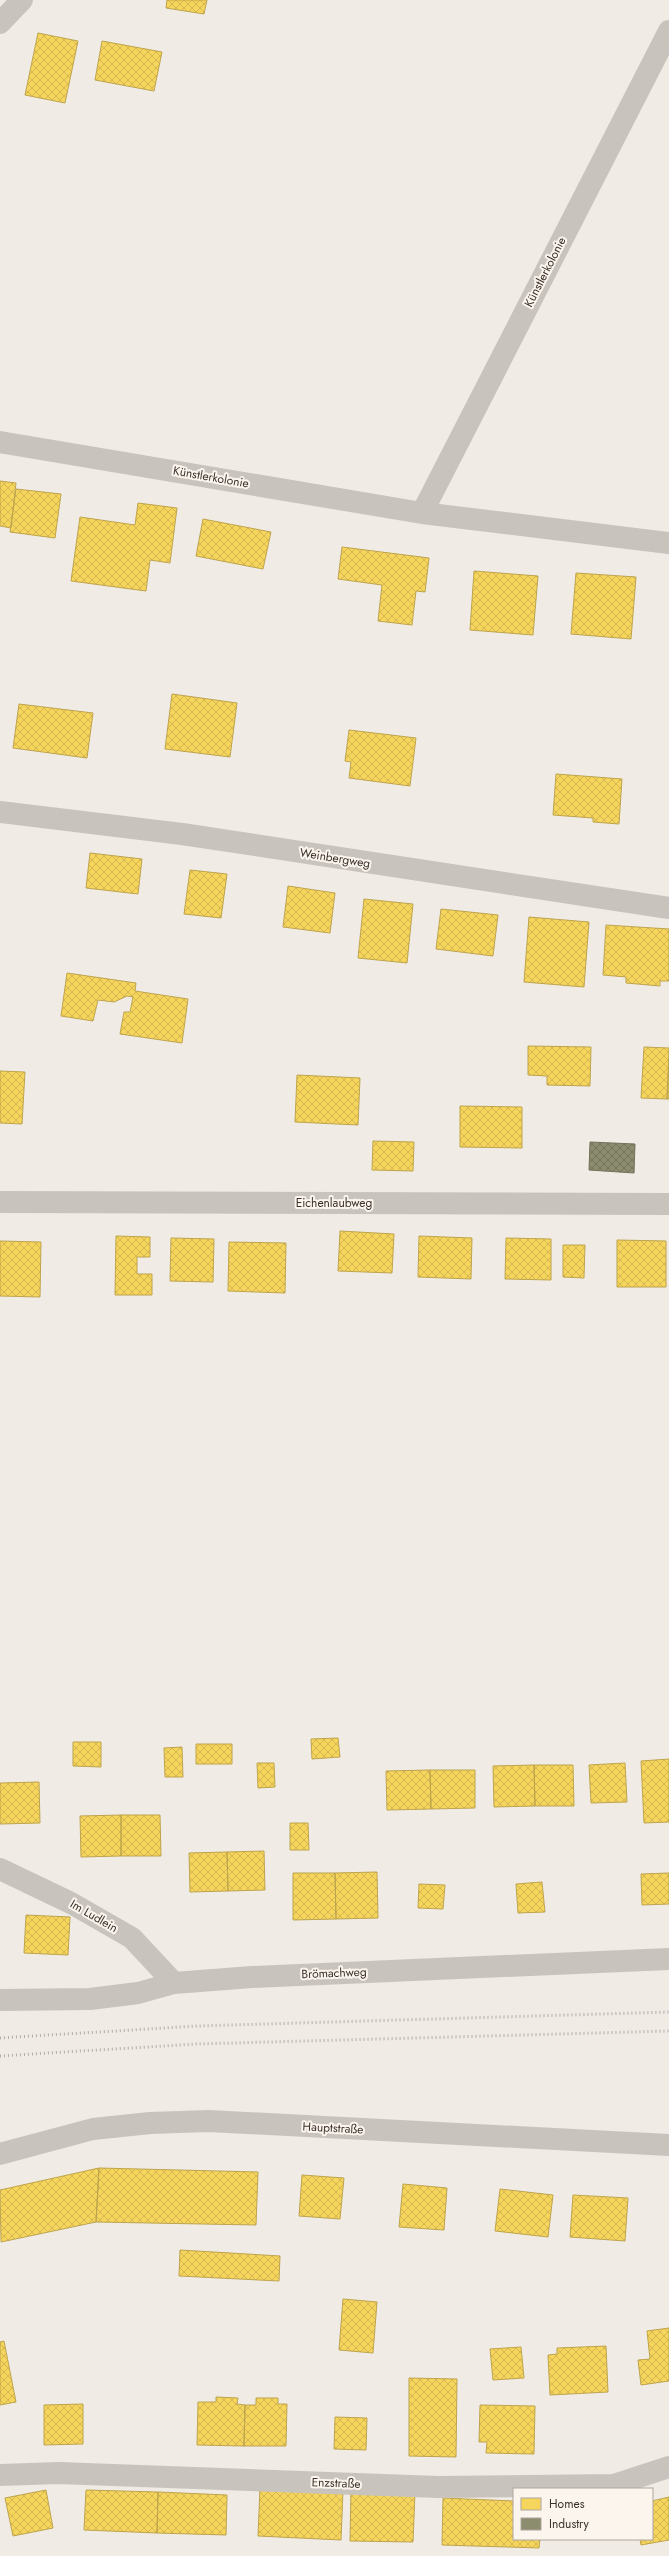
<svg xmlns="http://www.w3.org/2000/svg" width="669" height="2556" viewBox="0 0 669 2556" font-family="Jost,sans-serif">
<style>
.homes{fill:url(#homes-cross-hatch);stroke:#bea44d}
.industry{fill:url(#industry-cross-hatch);stroke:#74705a}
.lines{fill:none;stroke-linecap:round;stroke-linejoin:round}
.minor{stroke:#c9c3be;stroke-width:22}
.tertiary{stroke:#c9c3be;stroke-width:22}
.rail{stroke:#b1aca8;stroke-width:3;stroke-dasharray:1 3;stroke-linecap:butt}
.labels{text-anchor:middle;stroke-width:4;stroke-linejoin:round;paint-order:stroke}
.street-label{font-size:12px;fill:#3b302b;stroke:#fbf5ee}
</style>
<defs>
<pattern id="homes-cross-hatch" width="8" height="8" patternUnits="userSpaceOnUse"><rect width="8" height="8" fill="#f6d55c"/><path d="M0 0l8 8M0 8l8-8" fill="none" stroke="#d4b750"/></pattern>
<pattern id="industry-cross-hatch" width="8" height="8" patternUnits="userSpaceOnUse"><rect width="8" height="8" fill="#8c8c6e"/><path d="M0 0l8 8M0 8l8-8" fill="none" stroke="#74735b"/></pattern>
</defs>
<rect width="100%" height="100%" fill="#f0ebe5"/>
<path class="homes" d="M167 0H207L204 14 166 8Z
M38 33 78 41 65 103 25 95Z
M102 41 162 52 154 91 95 80Z
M0 481 16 483 11 528 0 526Z
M16 489 61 494 55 538 10 532Z
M138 503 177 508 170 563 150 560 146 591 71 581 80 517 135 525Z
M203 519 271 532 263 569 196 556Z
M342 547 429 558 425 592 416 591 412 625 378 621 382 585 338 579Z
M474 571 538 576 533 635 470 630Z
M576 573 636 577 631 639 571 634Z
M172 694 237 703 230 757 165 749Z
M19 704 93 713 87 758 13 748Z
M349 730 416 738 410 786 349 778 351 762 345 761Z
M556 774 622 779 619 824 593 822V818L553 815Z
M90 853 142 859 138 894 86 888Z
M190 870 227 874 221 918 184 914Z
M288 886 335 893 330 933 283 927Z
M364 899 413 904 407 963 358 958Z
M441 909 498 915 493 956 436 949Z
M529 917 589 922 584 987 524 982Z
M606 925 669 929V981H660V986L626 983V977L603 975Z
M67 973 136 983 135 991 188 999 182 1043 120 1034 124 1012H130L133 997 127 996 114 1002 98 1000 93 1021 61 1016Z
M528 1046 591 1047 590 1086 547 1085V1076L528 1075Z
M644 1047 669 1048 667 1099 641 1098Z
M669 1060V1099H667Z
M0 1071 25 1072 22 1124 0 1123Z
M297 1075 360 1078 358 1125 295 1122Z
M460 1106 522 1107V1148L460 1147Z
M373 1141 414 1142 413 1171 372 1170Z
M340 1231 394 1234 392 1273 338 1271Z
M116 1236 150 1237V1257H137V1274H152V1295H115Z
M419 1236 472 1238 471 1279 418 1277Z
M171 1238 214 1239 213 1282 170 1281Z
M506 1238 551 1239V1280L505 1279Z
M617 1240 666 1241V1287H617Z
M0 1241 41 1242 40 1297 0 1296Z
M229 1242 286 1243 285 1293 228 1291Z
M563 1245H585L584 1278 563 1277Z
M338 1738 340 1757 312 1759 311 1739Z
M73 1742H101V1767L73 1766Z
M196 1744H232V1764H196Z
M182 1747 183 1777H165L164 1748Z
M669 1759V1822L644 1823 641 1761Z
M257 1763H274L275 1787 258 1788Z
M625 1763 627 1802 591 1803 589 1765Z
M534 1765 535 1806 494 1807 493 1766Z
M534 1765H573L574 1806H535Z
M430 1770H475V1808L431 1809Z
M430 1770 431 1809 387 1810 386 1771Z
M39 1782 40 1823 0 1824V1783Z
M121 1815H160L161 1856H121Z
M121 1815V1856L81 1857 80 1816Z
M290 1823H308L309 1850H290Z
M264 1851 265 1890 228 1891 227 1852Z
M227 1852 228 1891 190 1892 189 1853Z
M377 1872 378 1918 336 1919 335 1873Z
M293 1873H335L336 1919 293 1920Z
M669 1873V1904L642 1905 641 1874Z
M542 1882 545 1912 518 1913 516 1884Z
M419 1884 445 1885 443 1909 418 1908Z
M26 1915 70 1917 68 1955 24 1953Z
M99 2168 258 2172 256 2225 96 2222Z
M99 2168 96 2222 1 2242 0 2190Z
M302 2175 344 2178 340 2219 299 2216Z
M403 2184 447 2188 444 2230 399 2227Z
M500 2189 553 2195 548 2237 495 2231Z
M573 2195 628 2198 625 2241 570 2237Z
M180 2250 280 2256 279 2281 179 2276Z
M343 2299 377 2302 373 2353 339 2350Z
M669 2328V2381L641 2385 638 2360 650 2359 647 2331Z
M4 2341 16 2402 0 2405V2342Z
M606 2346 608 2392 550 2395 548 2355 557 2354V2348Z
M521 2347 524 2378 493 2380 490 2349Z
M409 2378 457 2379 456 2457 409 2456Z
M216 2397 238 2398 237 2404 245 2405 244 2446 197 2445 198 2402H216Z
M256 2398H278V2404H287L286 2446H244L245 2405H256Z
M83 2404V2444L44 2445V2405Z
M480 2405 535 2406 534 2454 486 2453 487 2442H479Z
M335 2417 367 2418 366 2450 334 2449Z
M260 2488 343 2491 341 2540 258 2536Z
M46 2490 53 2528 13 2536 5 2498Z
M86 2490 158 2492 157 2533 84 2530Z
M351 2490 415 2492 413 2542 350 2541Z
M158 2492 227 2495 226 2535 157 2533Z
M669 2497V2540L641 2545 640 2539H652V2501Z
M443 2498 514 2501V2539H540L539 2548 442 2545Z"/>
<path class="industry" d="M590 1142 635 1144 634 1173 589 1170Z"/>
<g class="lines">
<path class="minor" d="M0 23 22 0
M0 442 422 513 669 543
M422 513 669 31
M0 812 182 834 669 908
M0 1202 669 1204
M0 1869 71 1903 132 1938 174 1983
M0 2000 90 1999 138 1993 174 1983 252 1977 669 1959
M0 2475 59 2473 438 2487 614 2485 669 2467"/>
<path class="tertiary" d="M0 2154 93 2129 150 2123 209 2121 669 2145"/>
<path class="rail" d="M0 2038 197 2026 669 2012
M0 2056 196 2044 669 2031"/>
</g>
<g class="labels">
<g class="street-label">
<text transform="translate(545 272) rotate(-63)" y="4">Künstlerkolonie</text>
<text transform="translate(211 477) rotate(10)" y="4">Künstlerkolonie</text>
<text transform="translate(335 858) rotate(9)" y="4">Weinbergweg</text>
<text x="334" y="1207">Eichenlaubweg</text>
<text transform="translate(94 1916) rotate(30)" y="4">Im Ludlein</text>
<text transform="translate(334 1973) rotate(-2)" y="4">Brömachweg</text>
<text transform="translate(333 2128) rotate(3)" y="4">Hauptstraße</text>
<text transform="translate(336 2483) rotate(2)" y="4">Enzstraße</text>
</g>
</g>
<rect x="513" y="2488" width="140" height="52" fill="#fbf5ee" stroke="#aea6a0"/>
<rect x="521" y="2498" width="20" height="12" fill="#f6d55c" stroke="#aea6a0"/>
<text x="549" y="2508" font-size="12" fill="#3b302b">Homes</text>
<rect x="521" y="2518" width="20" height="12" fill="#8c8c6e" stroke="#aea6a0"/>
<text x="549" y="2528" font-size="12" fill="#3b302b">Industry</text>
</svg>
